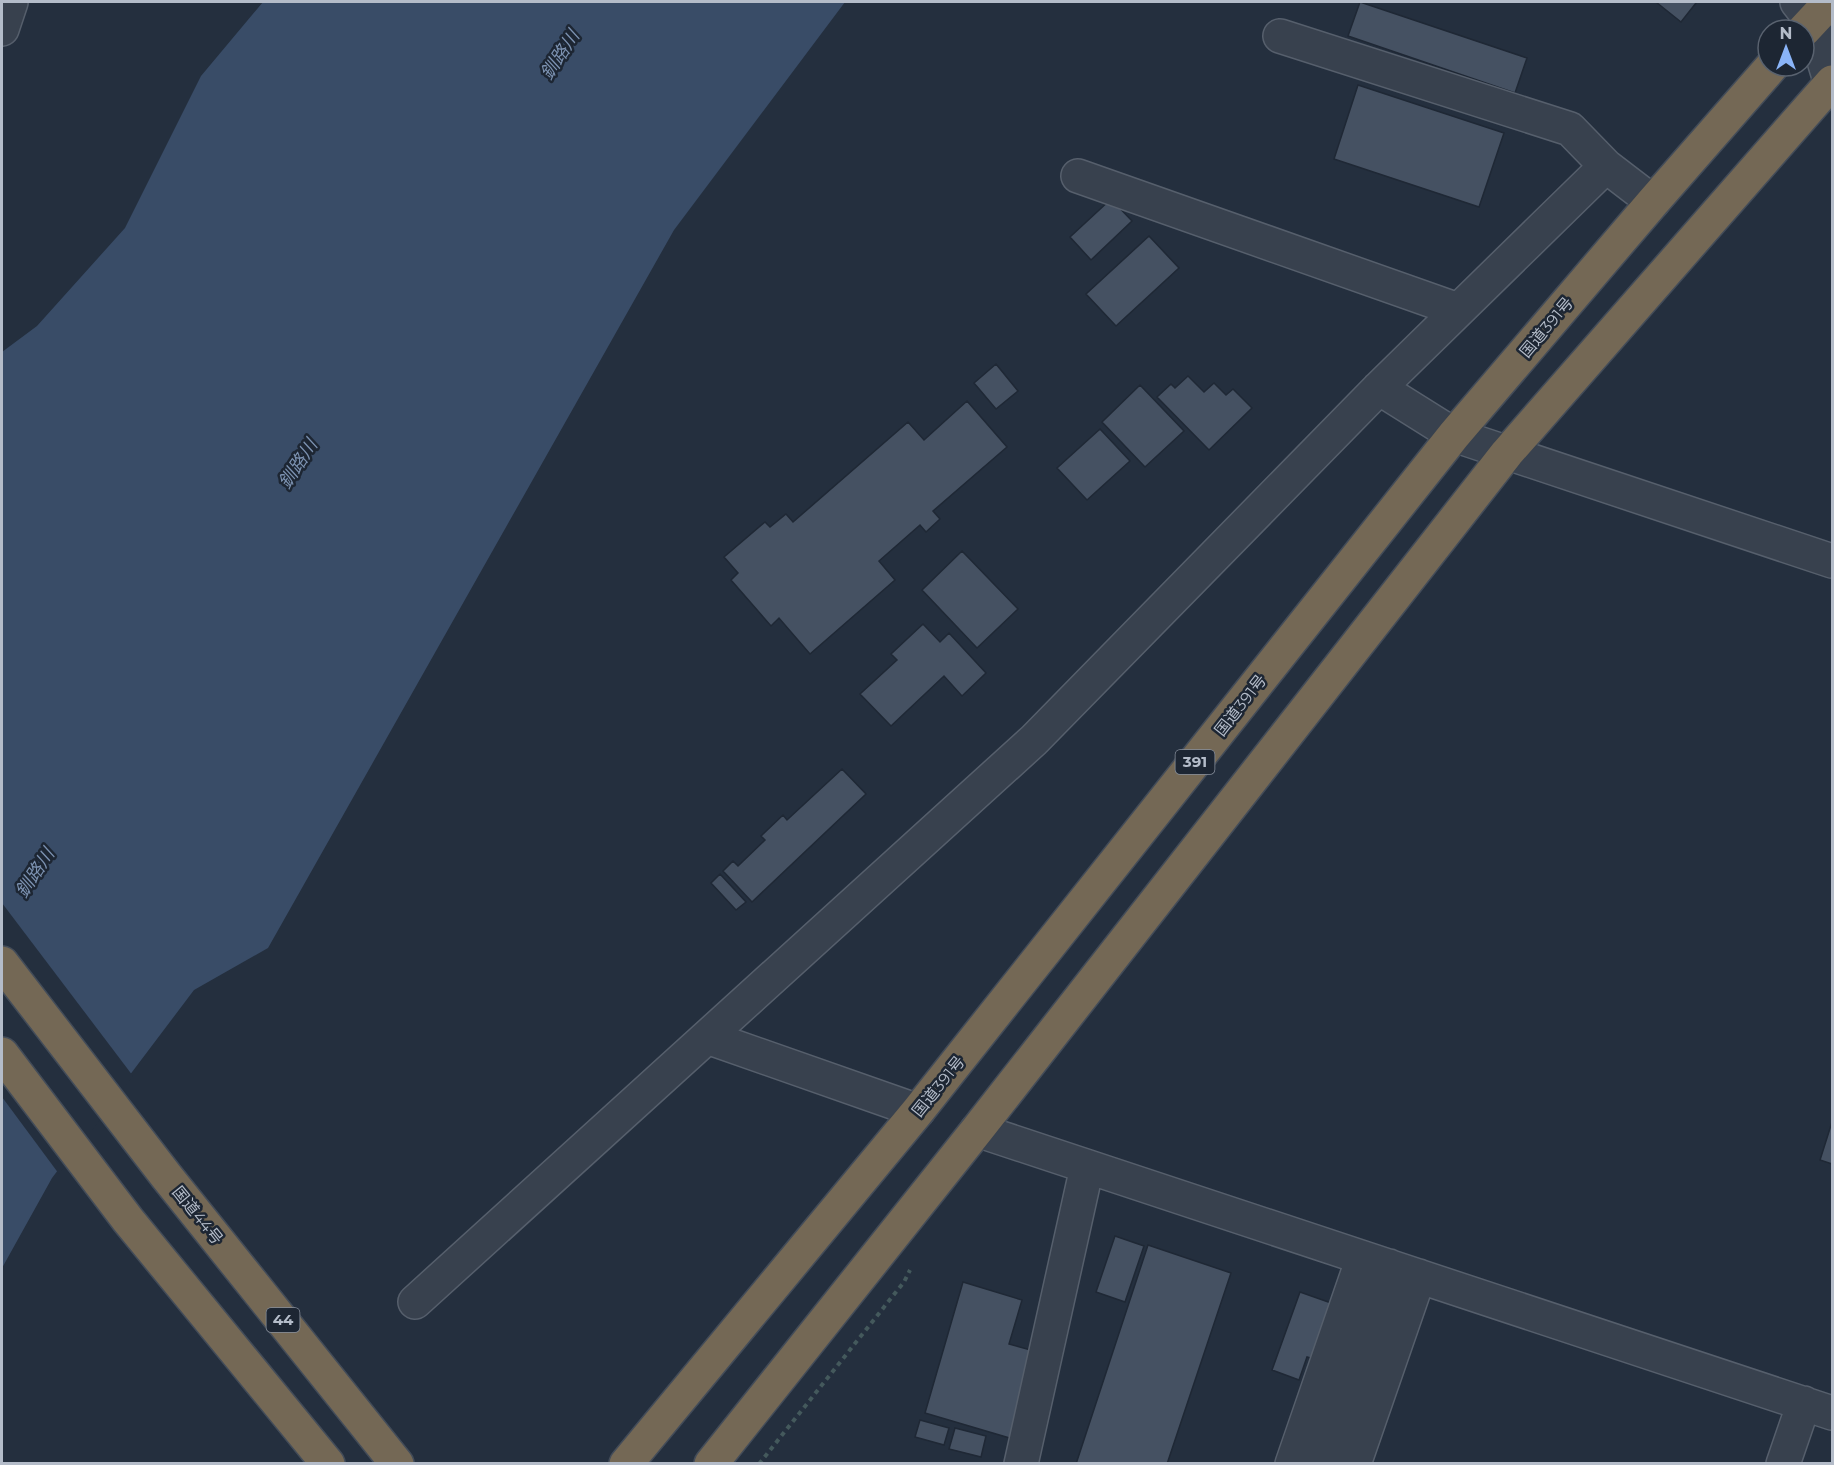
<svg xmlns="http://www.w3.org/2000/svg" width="1834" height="1465" viewBox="0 0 1834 1465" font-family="Montserrat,'Noto Sans JP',sans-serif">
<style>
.water{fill:#394c67}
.pier{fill:#242f3e}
.building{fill:#455162;stroke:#1f2835;stroke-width:1.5}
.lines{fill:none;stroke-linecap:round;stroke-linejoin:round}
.minor-casing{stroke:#565f6c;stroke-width:36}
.highway-casing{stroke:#434c59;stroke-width:36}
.path{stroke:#44595c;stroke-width:4;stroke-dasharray:4.5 4.5;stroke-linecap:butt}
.minor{stroke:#38414e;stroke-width:33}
.highway{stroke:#746855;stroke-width:33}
.labels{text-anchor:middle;stroke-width:5;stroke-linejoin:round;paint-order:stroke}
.shield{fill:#1d2633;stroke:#878f9c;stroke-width:1.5}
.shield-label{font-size:15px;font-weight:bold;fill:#b4bcc9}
.street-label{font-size:16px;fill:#b4bcc9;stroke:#1d2633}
.water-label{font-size:18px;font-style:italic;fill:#7c92b1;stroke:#1d2633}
</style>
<rect width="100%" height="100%" fill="#242f3e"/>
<path class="water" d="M263 2H845L674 230 268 948 194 990 52 1178 2 1268V352L37 326 125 228 201 76Z"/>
<path class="pier" d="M2 903 133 1076 59 1174 2 1097Z"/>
<path class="building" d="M1360 2 1527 58 1515 93 1348 36Z
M1656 2H1694L1696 3 1681 22Z
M1358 85 1504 133 1479 207 1334 159Z
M1111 199 1132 221 1091 260 1070 237Z
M1149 236 1179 268 1116 326 1086 294Z
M996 364 1018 391 996 409 974 383Z
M1188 376 1204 392 1214 383 1226 395 1233 389 1252 408 1209 450 1157 397 1171 384 1175 388Z
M1140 385 1184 431 1145 467 1102 422Z
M967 401 1007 447 933 511 940 519 926 532 920 525 879 561 895 580 810 654 779 618 771 626 731 580 738 573 724 557 765 522 770 527 786 514 793 522 908 422 924 440Z
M1100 429 1130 461 1087 500 1057 468Z
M962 551 1018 609 977 648 922 590Z
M923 624 940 642 949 633 986 673 962 696 944 676 891 726 860 694 897 660 891 654Z
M842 769 866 794 752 902 723 871 733 861 738 866 765 840 761 836 783 815 787 820Z
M720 874 746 902 736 910 711 883Z
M1832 1122V1164L1820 1160Z
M1115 1236 1144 1246 1125 1302 1096 1292Z
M1148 1245 1231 1273 1167 1464H1076Z
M963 1282 1022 1300 1009 1344 1038 1352 1013 1439 925 1413Z
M1300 1292 1334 1304 1314 1359 1307 1357 1299 1380 1272 1370Z
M920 1420 949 1428 944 1445 915 1437Z
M955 1428 986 1436 981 1457 949 1449Z"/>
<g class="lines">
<defs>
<path id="minor" d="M1797 2 1812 21 1831 84
M2 29 11 2
M1280 36 1570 129 1606 166
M1078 176 1458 310
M1379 388 1454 435 1832 561
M707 1037 918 1111
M977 1130 1832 1413
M415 1302 1034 740 1379 388 1606 166 1653 202
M1021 1464 1087 1167
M1292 1464 1363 1258
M1325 1464 1389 1266
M1354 1464 1419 1276
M1783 1464 1804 1403"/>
<path id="highway" d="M1804 30 1830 2
M2 963 167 1177 397 1464
M2 1054 128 1220 328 1464
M626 1464 918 1111 1454 435 1653 202 1772 66
M711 1464 977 1130 1507 453 1832 82"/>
</defs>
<use href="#minor" class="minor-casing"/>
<use href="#highway" class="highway-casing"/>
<path class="path" d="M759 1464 904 1282 910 1270"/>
<use href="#minor" class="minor"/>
<use href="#highway" class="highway"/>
</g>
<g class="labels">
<g class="shield">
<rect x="1175.5" y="750" width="39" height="24" rx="4.5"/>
<rect x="266.5" y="1308" width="33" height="24" rx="4.5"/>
</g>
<g class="shield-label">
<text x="1195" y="767">391</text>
<text x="283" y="1325">44</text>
</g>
<g class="street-label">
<text transform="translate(1546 327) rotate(-50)" y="6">国道391号</text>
<text transform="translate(1240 705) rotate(-52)" y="6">国道391号</text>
<text transform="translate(938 1086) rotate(-51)" y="6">国道391号</text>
<text transform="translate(198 1215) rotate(51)" y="6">国道44号</text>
</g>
<g class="water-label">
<text transform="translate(560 55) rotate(-57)" y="6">釧路川</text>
<text transform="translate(298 464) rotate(-57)" y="6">釧路川</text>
<text transform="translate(35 873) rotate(-57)" y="6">釧路川</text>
</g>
</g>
<rect width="1834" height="1465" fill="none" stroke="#b4bcc9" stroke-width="6"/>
<g transform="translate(1786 48)"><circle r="28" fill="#1d2633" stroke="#59626f" stroke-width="1.5"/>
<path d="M0-4.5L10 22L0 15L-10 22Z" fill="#8ab4f8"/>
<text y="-9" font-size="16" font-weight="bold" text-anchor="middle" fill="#b4bcc9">N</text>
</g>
</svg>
